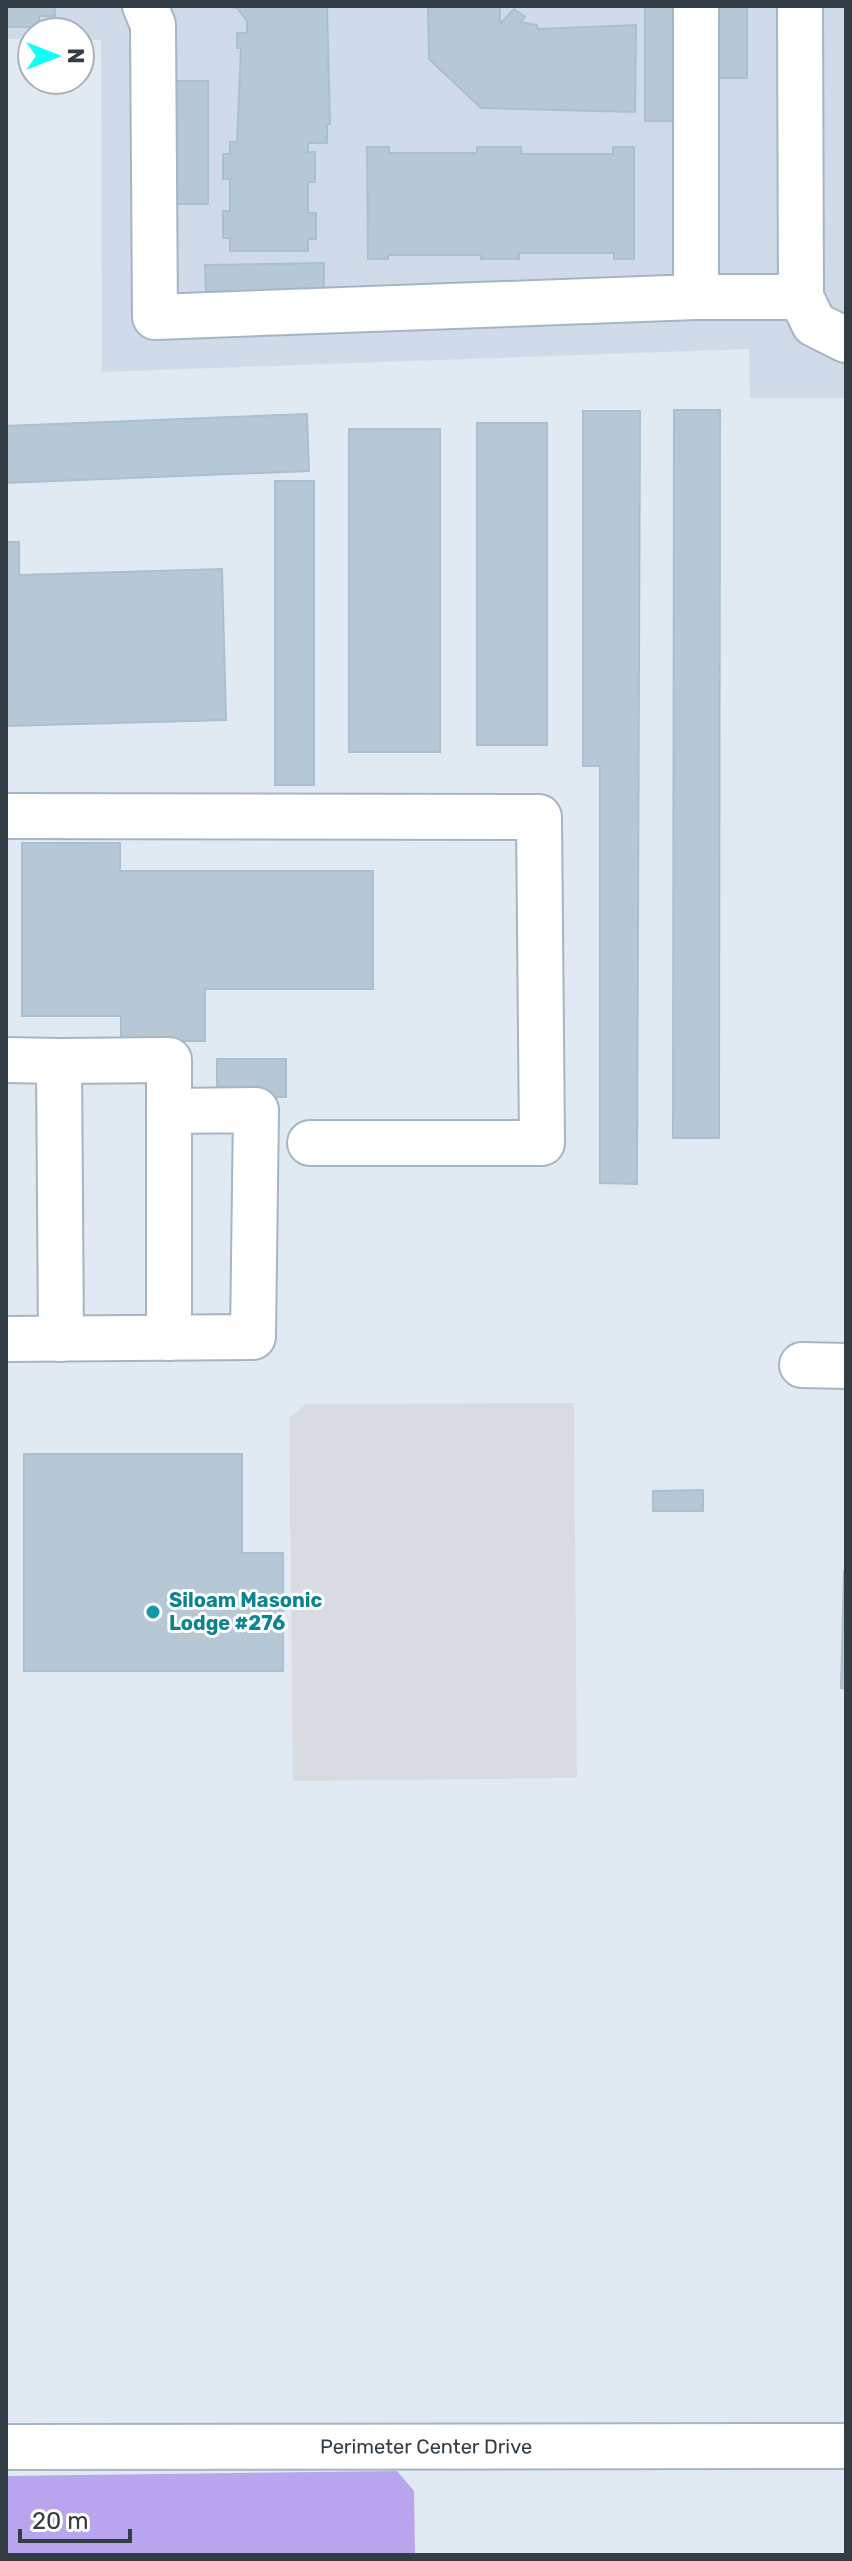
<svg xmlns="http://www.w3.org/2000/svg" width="852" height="2561" viewBox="0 0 852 2561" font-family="Rubik,sans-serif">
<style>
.residential{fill:#cfdbe8}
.green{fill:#b8a5ed}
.parking{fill:#d8dce0}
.building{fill:#b6c8d5;stroke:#a8c0d2;stroke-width:2}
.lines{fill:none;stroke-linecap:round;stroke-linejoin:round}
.minor-casing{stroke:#a6b5c2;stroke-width:48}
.minor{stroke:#fff;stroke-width:44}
.culture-dot{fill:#0f9aa8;stroke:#fff;stroke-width:3}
.labels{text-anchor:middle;stroke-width:6;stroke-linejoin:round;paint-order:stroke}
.culture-label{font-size:20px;font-weight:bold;fill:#0d838f;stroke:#fff;text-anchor:start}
.street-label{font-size:20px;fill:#323d45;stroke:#fff}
</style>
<rect width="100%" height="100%" fill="#e1eaf3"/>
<path class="residential" d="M6 6H846V398H750L749 349 102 372 101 40H80V32H32V39H6Z"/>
<path class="green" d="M397 2471 414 2491 415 2555H6V2476Z"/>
<path class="parking" d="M574 1403 577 1778 293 1781 289 1418 306 1404Z"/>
<path class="building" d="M6 6H55V16H39V27H6Z
M224 6H327L330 124H327V143H308V152H315V182H308V213H316V239H308V251H230V238H223V211H230V179H223V154H230V142H237L241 48H237V33H247V21L237 8Z
M428 6H500V24L514 9 525 17 521 22 537 25 538 29 636 25 635 112 481 108 429 59Z
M645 6H677V121H645Z
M716 6H747V78H716Z
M176 81H208V204H176Z
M367 147H389V153H477V147H521V154H613V147H634V259H614V253H519V259H481V255H388V259H368Z
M324 263V295L206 297 205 265Z
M674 410H720L719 1138H673Z
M583 411H640L637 1184 600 1183V766H583Z
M307 414 309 471 6 483V426Z
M477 423H547V745H477Z
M349 429H440V752H349Z
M275 481H314V785H275Z
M6 542H19V575L222 569 226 720 6 726Z
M22 843H120V871H373V989H205V1041H121V1016H22Z
M217 1059H286V1097H217Z
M24 1454H242V1553H283V1671H24Z
M703 1490V1511H653V1491Z
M844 1571H846V1688H841Z"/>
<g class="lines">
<defs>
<g id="minor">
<path d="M145 6 153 25 155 317 696 297H801L814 324 846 340"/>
<path d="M696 6V297"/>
<path d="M800 6 801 297"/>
<path d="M6 816 539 817 542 1143H310"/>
<path d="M6 1060 59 1061 61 1339"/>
<path d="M59 1061 169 1060V1338"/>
<path d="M6 1339 253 1337 256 1110 170 1111"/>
<path d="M802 1365 846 1366"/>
<path id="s1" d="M6 2447 846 2446"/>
</g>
</defs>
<use href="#minor" class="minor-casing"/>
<use href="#minor" class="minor"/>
</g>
<circle class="culture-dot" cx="153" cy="1612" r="8"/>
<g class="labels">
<g class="culture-label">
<text x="169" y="1607">Siloam Masonic<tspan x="169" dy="23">Lodge #276</tspan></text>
</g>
<g class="street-label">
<text dy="7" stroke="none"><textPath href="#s1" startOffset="420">Perimeter Center Drive</textPath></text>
</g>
</g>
<rect width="852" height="2561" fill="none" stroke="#323d45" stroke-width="16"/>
<g transform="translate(56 56) rotate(90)"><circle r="38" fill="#ffffff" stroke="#adb1b5" stroke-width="2"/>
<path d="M0-6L14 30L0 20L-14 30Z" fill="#0dfff7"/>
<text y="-12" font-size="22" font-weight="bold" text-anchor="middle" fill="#323d45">N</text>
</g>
<path d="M20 2529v12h110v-12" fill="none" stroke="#323d45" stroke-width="4"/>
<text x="32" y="2529" font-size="24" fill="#323d45" stroke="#ffffff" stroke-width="6" paint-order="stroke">20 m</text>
</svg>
